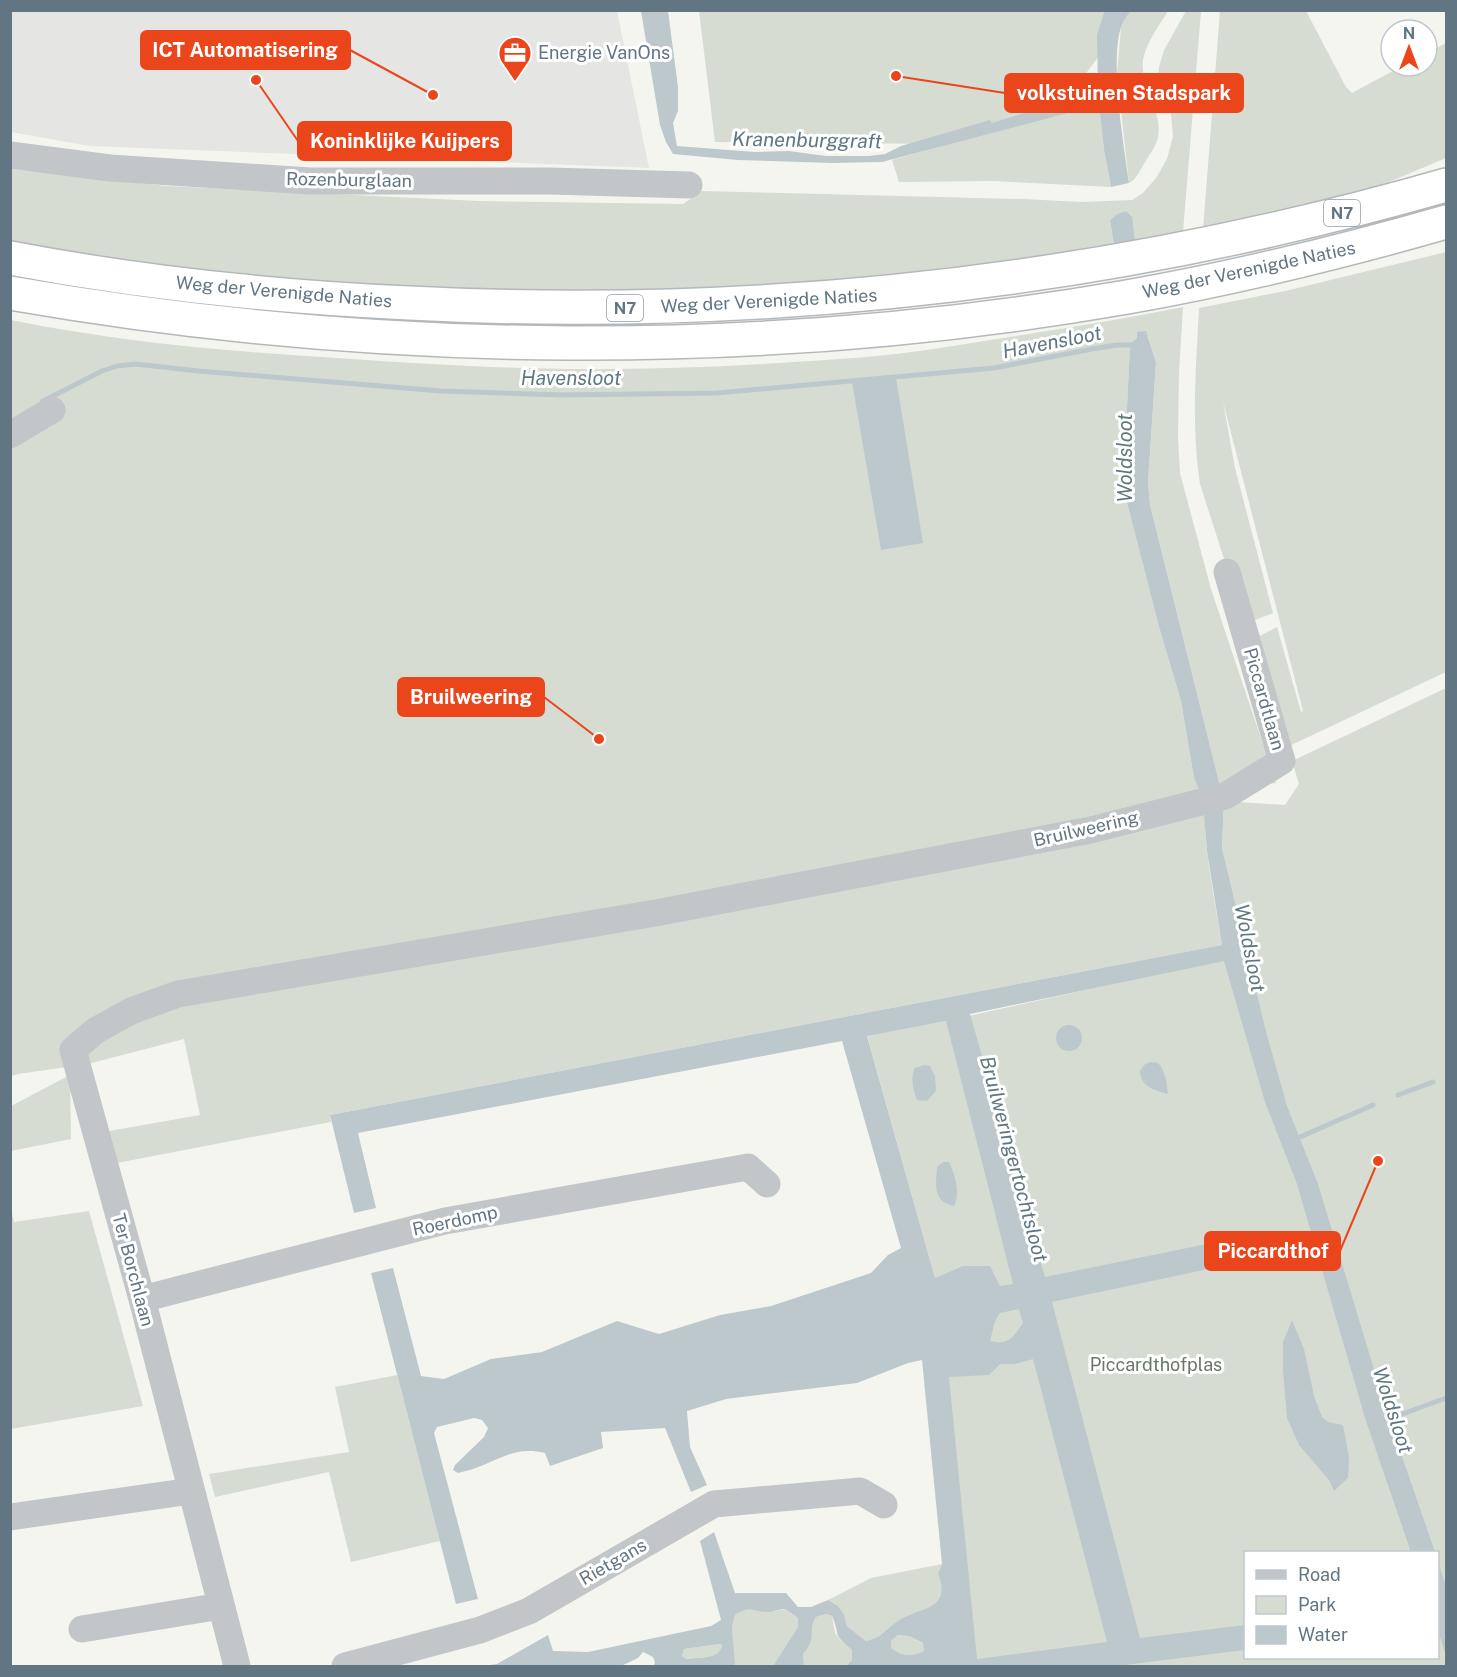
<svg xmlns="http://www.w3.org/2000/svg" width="1457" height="1677" viewBox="0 0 1457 1677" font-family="'Public Sans',sans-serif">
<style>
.built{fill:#e5e6e4}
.green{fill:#d6dcd1;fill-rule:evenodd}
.water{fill:#bdc8cd;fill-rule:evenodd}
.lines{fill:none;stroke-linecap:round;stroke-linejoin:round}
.stream{stroke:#bdc8cd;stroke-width:5}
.highway-casing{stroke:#b4b8bb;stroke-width:36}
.minor{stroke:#c2c6c9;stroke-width:27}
.highway{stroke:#fff;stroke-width:33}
.labels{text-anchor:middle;stroke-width:6;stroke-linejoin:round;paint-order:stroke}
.shield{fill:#fff;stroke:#919ea8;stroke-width:1.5}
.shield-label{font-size:16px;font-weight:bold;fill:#627583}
.poi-label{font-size:18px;fill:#627583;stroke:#fff;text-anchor:start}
.street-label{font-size:18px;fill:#627583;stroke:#fff}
.park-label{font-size:18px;fill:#677a61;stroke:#fff}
.water-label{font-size:20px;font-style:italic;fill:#5e7880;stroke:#fff}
.leader{fill:none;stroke:#ea451b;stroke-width:2}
.callout-dot{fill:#ea451b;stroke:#fff;stroke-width:2}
.callout{fill:#ea451b;stroke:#ea451b;stroke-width:2}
.callout-label{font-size:20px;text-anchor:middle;font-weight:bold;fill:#fff}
</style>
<rect width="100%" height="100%" fill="#f5f5f0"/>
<path class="built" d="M10 11H617L649 168 89 146 11 132Z"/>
<path class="green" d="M699 11H1168C1159 26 1146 43 1143 60 1140 87 1163 110 1158 137 1157 145 1149 155 1145 162 1141 169 1136 180 1129 183L1117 74 1121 27 1053 117 1099 105 1104 150 1111 187 994 181 899 182 892 160 949 144 715 142Z
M1186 11H1201L1183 232 1135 242 1126 211 1117 214 1110 220 1114 245 1097 249 834 284 629 295 430 289 259 278 143 266 11 246 10 169 167 186 479 201 683 204 702 191 1023 199 1082 202 1132 200 1143 193 1156 178 1167 159 1173 136 1170 103 1158 77 1159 67 1164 50Z
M1220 11H1306L1346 87 1352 93 1402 66H1427V53L1446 43V158L1356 196 1203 229Z
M1446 252V672L1285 748 1250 641 1277 627 1301 712 1303 711 1223 402 1235 468 1273 613 1245 624 1200 484C1191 423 1196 369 1199 308L1285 291Z
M1183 307 1179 373 1178 438 1180 473 1211 589 1276 783 1221 790 1150 505 1148 484 1156 362 1148 336 1138 338 1130 344 1124 472 1125 495 1159 627 1181 701 1194 778C1207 799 1204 827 1207 852 1211 883 1217 914 1222 945L330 1115 331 1122 117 1163 109 1131 200 1115 184 1039 88 1064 18 1074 11 1076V320C123 343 238 352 352 359 423 364 494 368 565 369 665 370 766 365 867 357 908 353 949 347 990 340 1055 330 1119 320 1183 307Z
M1446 688V1666H977L935 1278 867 1035 946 1021 1247 954 1222 848 1224 801 1285 805 1299 784 1292 761ZM1246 1552H1438V1658H1246Z
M70 1075 71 1139 11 1151V1106Z
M11 1209 14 1222 89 1211 143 1406 11 1429Z
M397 1375 440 1541 351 1562 329 1472 215 1497 209 1474 349 1452 335 1387Z
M942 1564 938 1573C945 1590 943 1605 923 1611 918 1613 914 1613 909 1615 897 1623 885 1632 873 1640L866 1641 847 1626 844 1614 838 1606 828 1600 871 1578Z
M751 1608 767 1612 785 1609 798 1618V1627L773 1666H735L733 1662 732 1628 735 1615 742 1610Z
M826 1614 832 1616 835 1633 841 1641 852 1650V1660L846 1666H804L803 1654C817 1638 807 1631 816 1617Z
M898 1635 909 1636 924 1644V1651C911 1657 903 1656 891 1648V1641Z
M720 1644 722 1646C718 1660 698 1657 685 1659L682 1657 684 1649Z"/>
<path class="water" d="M641 11H668L678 87V111L673 123 677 146 755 152 789 151 826 156H869L885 154 901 146 990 120 992 123 1098 90 1097 35 1104 13 1106 11H1131C1128 14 1125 18 1123 22 1108 53 1124 147 1129 183L1111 187 1104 150 1099 105 882 162 832 163 738 160 673 154 666 142 660 125Z
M1126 211 1132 217 1135 242 1114 245 1110 220 1117 214Z
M1146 331 1156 362 1148 483 1150 505 1221 790 1201 794 1194 778 1181 701 1159 627 1125 495 1124 472 1130 344 1137 338V332Z
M896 378 923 543 881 550 852 382Z
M1224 801 1222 848 1265 1028 1287 1106 1318 1184 1389 1419 1435 1552H1411L1366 1421 1297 1184 1265 1102 1224 961 970 1014 1045 1277 1251 1235 1256 1259 1052 1302 1140 1638 1245 1625V1650L1117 1666H846L852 1660V1650C831 1633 841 1636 832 1616L826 1614 816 1617C807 1632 818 1637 803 1654L804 1666H773L798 1627V1618L785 1609C779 1609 776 1611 770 1612 755 1613 751 1604 735 1615L732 1628 735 1666H654L655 1662 653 1657 643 1652 638 1658 621 1666H483L497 1664 548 1635 553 1651 588 1652 711 1626 721 1620 700 1541 714 1532 735 1593H786L798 1607H811L828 1600 838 1606 844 1614 847 1626 866 1641C880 1639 887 1628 898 1621 920 1606 952 1612 938 1573L942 1564 922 1360 908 1363 857 1383 726 1399 687 1411 690 1447 707 1485 691 1492 665 1428 601 1432 603 1448 550 1466 545 1453C517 1447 506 1456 481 1466 474 1469 466 1471 458 1473L453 1470 455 1465 484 1437 488 1428 482 1420 474 1418 437 1427 434 1433 478 1599 456 1604 371 1273 393 1268 421 1376 444 1379 491 1359 542 1352 617 1321 659 1334 720 1315 771 1306 871 1273 888 1255 901 1248 842 1041 358 1133 376 1208 354 1213 330 1115 1222 945 1207 851 1203 805ZM946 1021 1013 1284 1000 1286 990 1266H963L935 1278 867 1036ZM1019 1309 1023 1323C1013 1337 1009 1346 990 1341 993 1331 993 1322 1000 1313ZM1033 1359 1107 1642 977 1659 949 1377 989 1375 1000 1364H1015ZM898 1635 909 1636 923 1643 924 1651C911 1657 903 1656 891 1648V1641ZM720 1644 722 1646C718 1660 698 1657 686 1659L682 1656 684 1649Z
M1056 1038a13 13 0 1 1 26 0a13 13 0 1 1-26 0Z
M1150 1062 1158 1063 1162 1068 1166 1079 1168 1094C1154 1090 1141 1087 1140 1071L1144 1065Z
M924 1065 930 1066 935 1076 936 1091 927 1101 917 1100C913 1089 910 1078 915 1068Z
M943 1162H949C955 1175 961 1193 954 1206 932 1201 936 1185 937 1167Z
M1292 1320 1304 1349 1314 1396 1322 1417 1328 1422 1343 1425 1349 1457 1348 1478 1334 1491 1329 1480 1299 1445 1287 1418 1283 1371V1342Z
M1438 1561 1446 1587V1656L1438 1630Z"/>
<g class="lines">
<path class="stream" d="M43 401 102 371 117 366 136 364 198 371 441 391 562 395 717 393 994 368 1092 349 1117 345H1137
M1398 1095 1433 1082
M1300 1137 1373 1105
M1389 1419 1446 1398"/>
<defs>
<path id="highway" d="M10 258C142 283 275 297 409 303 760 321 1108 282 1446 185
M10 293C377 357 760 361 1127 297 1235 278 1341 252 1446 222"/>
</defs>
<use href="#highway" class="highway-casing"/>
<path class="minor" d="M10 155 110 168 310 181H550L689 185
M10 435 52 410
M142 1299 445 1221 748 1167 767 1184
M10 1517 191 1491
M82 1629 221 1606
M237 1666 142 1299 73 1050 95 1031 131 1011 178 994 661 912 1091 830 1225 796 1282 761 1227 572
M345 1666 480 1630 529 1611 714 1504 860 1491 884 1505"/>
<use href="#highway" class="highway"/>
</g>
<defs>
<symbol id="office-pin" viewBox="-11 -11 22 30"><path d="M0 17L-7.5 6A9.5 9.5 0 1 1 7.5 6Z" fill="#ea451b" stroke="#fff"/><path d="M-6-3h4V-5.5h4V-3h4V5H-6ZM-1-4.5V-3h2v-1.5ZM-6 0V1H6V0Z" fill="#fff"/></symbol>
</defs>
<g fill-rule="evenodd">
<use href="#office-pin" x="496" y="34" width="38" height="52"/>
</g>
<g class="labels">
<g class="shield">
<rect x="1324" y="200" width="36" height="26" rx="4.5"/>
<rect x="607" y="295" width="36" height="26" rx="4.5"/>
</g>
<g class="shield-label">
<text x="1342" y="219">N7</text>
<text x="625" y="314">N7</text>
</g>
<g class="poi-label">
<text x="538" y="59">Energie VanOns</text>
</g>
<g class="street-label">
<text transform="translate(349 180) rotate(1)" y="6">Rozenburglaan</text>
<text transform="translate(1249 270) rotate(-12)" y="6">Weg der Verenigde Naties</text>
<text transform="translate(284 292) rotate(5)" y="6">Weg der Verenigde Naties</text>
<text transform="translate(769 301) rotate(-3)" y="6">Weg der Verenigde Naties</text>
<text transform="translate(1264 699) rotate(74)" y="6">Piccardtlaan</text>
<text transform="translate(1086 829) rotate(-13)" y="6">Bruilweering</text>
<text transform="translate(455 1221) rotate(-12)" y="6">Roerdomp</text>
<text transform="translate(133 1270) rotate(75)" y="6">Ter Borchlaan</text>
<text transform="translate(613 1562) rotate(-30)" y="6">Rietgans</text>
</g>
<g class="park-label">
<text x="1156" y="1371">Piccardthofplas</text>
</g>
<g class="water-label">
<text transform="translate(807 140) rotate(1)" y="7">Kranenburggraft</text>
<text transform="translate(1052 342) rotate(-11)" y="7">Havensloot</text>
<text x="571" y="385">Havensloot</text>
<text transform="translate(1125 458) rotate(-90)" y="7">Woldsloot</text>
<text transform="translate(1250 948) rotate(79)" y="7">Woldsloot</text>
<text transform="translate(1014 1159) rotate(75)" y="7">Bruilweringertochtsloot</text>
<text transform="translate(1393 1410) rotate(72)" y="7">Woldsloot</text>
</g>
</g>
<path class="leader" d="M433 95L350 50M896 76L1005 93M256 80L298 141M599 739L544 697M1378 1161L1340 1251"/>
<g class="callout-dot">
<circle cx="433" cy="95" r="6"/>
<circle cx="896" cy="76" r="6"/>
<circle cx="256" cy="80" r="6"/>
<circle cx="599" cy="739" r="6"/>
<circle cx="1378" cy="1161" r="6"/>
</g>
<g class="callout">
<rect x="141" y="31" width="209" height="38" rx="6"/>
<rect x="1005" y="74" width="238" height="38" rx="6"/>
<rect x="298" y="122" width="213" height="38" rx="6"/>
<rect x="398" y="678" width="146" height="38" rx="6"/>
<rect x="1205" y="1232" width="135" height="38" rx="6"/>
</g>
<g class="callout-label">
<text x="245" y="57">ICT Automatisering</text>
<text x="1124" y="100">volkstuinen Stadspark</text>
<text x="405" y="148">Koninklijke Kuijpers</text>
<text x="471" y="704">Bruilweering</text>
<text x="1273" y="1258">Piccardthof</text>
</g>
<rect width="1457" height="1677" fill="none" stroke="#627583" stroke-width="24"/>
<rect x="1244" y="1551" width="195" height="108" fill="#ffffff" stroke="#c0c8cd" stroke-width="1.5"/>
<rect x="1256" y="1570" width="30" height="9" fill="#c2c6c9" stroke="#c0c8cd" stroke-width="1.5"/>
<text x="1298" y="1581" font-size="18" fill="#627583">Road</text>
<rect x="1256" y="1596" width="30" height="18" fill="#d6dcd1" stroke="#c0c8cd" stroke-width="1.5"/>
<text x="1298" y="1611" font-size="18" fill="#627583">Park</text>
<rect x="1256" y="1626" width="30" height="18" fill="#bdc8cd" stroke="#c0c8cd" stroke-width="1.5"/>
<text x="1298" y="1641" font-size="18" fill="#627583">Water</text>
<g transform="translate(1409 48)"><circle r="28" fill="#ffffff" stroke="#c0c8cd" stroke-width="1.5"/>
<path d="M0-4.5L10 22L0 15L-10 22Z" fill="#ea451b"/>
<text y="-9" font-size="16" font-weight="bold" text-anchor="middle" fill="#627583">N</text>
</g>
</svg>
